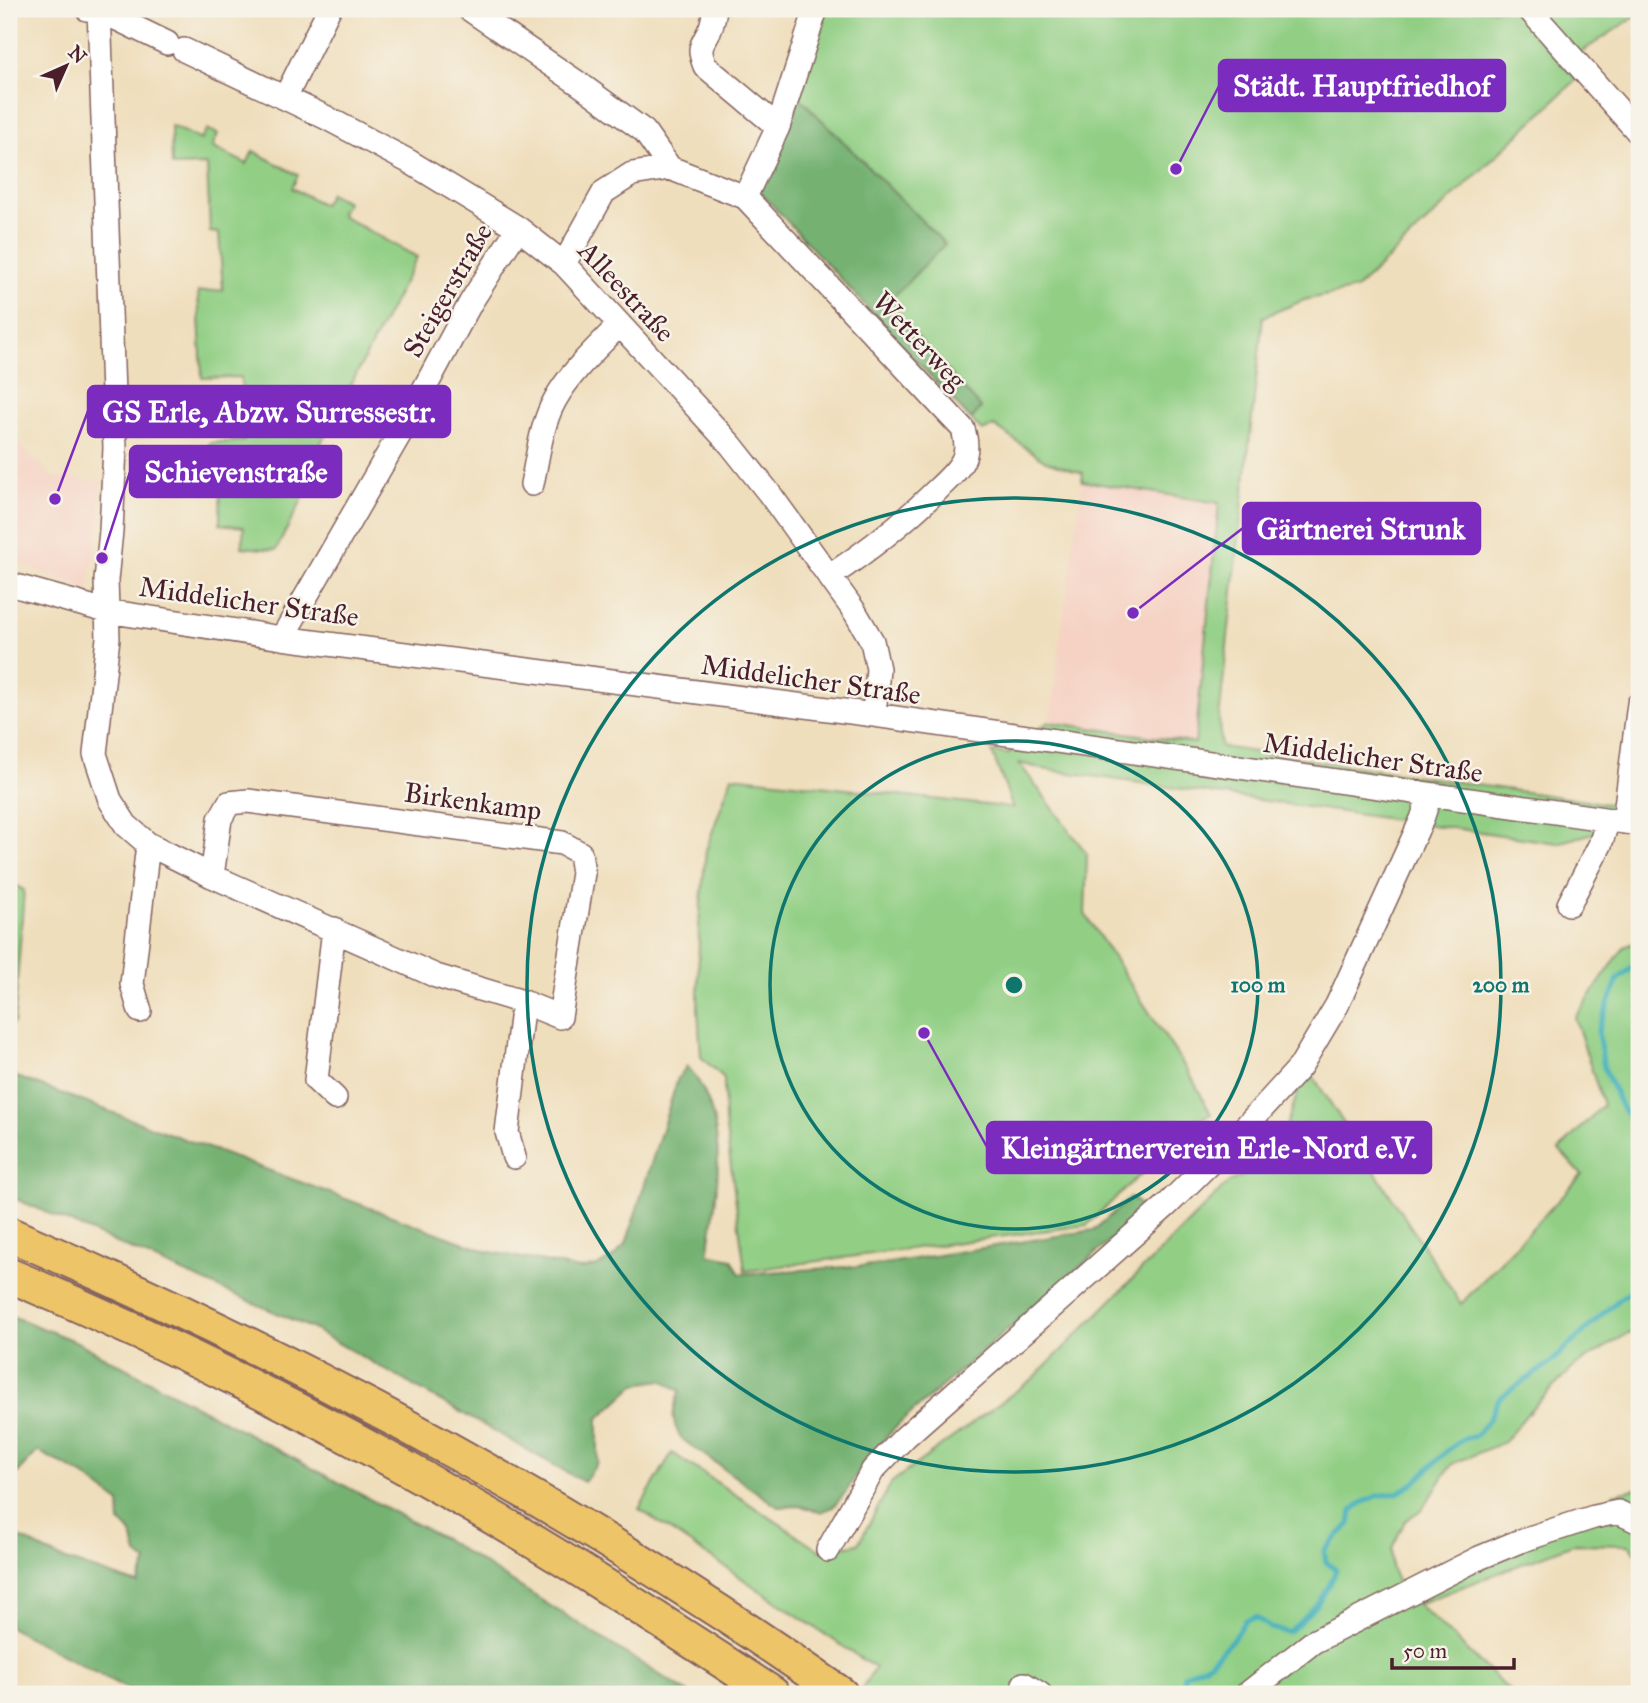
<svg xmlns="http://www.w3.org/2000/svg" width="1648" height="1703" viewBox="0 0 1648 1703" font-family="'IM FELL Great Primer',serif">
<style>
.built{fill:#f5d2c3}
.green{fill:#92cf85;stroke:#6e7758;stroke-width:2}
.forest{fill:#75b272;stroke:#60684e;stroke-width:2}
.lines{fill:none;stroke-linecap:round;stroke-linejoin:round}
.stream{stroke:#41b0bc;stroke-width:5}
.minor-casing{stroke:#84625e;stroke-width:26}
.highway-casing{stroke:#84625e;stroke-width:37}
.minor{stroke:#fff;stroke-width:23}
.highway{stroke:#eec469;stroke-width:33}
.ring{fill:none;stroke:#0f766e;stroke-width:3.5}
.labels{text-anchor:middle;stroke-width:5;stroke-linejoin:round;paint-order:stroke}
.street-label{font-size:28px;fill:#4a1f2b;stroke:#f7f3e8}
.centre{fill:#0f766e;stroke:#f7f3e8;stroke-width:3.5}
.ring-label{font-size:21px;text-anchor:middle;font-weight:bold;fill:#0f766e;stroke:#f7f3e8;stroke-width:5;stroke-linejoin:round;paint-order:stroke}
.leader{fill:none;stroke:#7b2cbf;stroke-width:2.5}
.callout-dot{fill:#7b2cbf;stroke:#f7f3e8;stroke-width:2.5}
.callout{fill:#7b2cbf;stroke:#7b2cbf;stroke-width:2.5}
.callout-label{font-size:30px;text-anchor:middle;font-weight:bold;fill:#fff}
</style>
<rect width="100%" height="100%" fill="#f7f3e8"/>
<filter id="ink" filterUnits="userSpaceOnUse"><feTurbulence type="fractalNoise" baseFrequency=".0143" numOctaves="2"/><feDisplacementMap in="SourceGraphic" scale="14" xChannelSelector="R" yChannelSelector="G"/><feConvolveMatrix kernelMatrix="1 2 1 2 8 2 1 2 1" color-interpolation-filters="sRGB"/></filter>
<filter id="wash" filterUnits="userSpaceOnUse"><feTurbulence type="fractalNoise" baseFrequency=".00686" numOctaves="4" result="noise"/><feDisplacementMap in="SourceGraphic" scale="28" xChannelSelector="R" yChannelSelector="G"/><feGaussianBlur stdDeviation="1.57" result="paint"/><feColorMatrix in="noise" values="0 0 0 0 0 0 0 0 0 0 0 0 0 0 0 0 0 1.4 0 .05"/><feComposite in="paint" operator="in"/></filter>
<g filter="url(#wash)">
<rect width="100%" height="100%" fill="#efdebc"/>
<path class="built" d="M9 434 52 477 101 480 100 518 89 590 24 565 9 556Z
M1082 481 1220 503 1195 744 1049 722Z"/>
<path class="green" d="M826 9H1512L1577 79 1356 289 1304 300 1263 317 1219 719 1221 747 1620 806 1597 832 1557 843 1043 769 1019 763 1087 854 1085 914 1192 1078 1211 1114 1180 1127 1178 1139 1087 1225 745 1271 725 1122 724 1078 701 1057 698 1008 699 923 706 850 732 776 1013 808 992 752 1009 754 1018 741 1049 722 1195 743 1219 503 1082 481 1083 473 1046 461 994 426 982 431 874 316 796 94Z
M1529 9H1639V14L1572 58Z
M171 126 201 140 207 129 218 134 212 147 247 164 253 151 298 175 292 188 323 205 330 193 347 202 340 215 417 257 310 464 311 482 276 550 242 547 244 527 220 524 221 462 209 461V443L244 441 241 377 202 378 198 292 223 290 219 233 210 232 207 165 172 166Z
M9 882 24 890 14 1023 9 1027Z
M1639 941V1060L1637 1071 1639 1076V1333L1627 1334 1575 1366 1532 1408 1504 1442 1452 1464 1422 1509 1405 1521 1392 1548 1391 1567 1399 1586 1602 1506 1613 1494 1639 1488V1556L1629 1545 1573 1544 1418 1604 1513 1694H951L956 1686 949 1694H858L875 1668 639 1509 672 1453 821 1551 858 1544 892 1482 1034 1378 1229 1182 1273 1163 1307 1067 1461 1304 1582 1175 1559 1150 1603 1105 1575 1018 1624 947Z"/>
<path class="forest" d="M796 94 945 244 887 303 981 408 971 420 759 191Z
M687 1066C732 1117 717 1193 708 1254L732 1259 740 1274 877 1265 1094 1230 1131 1197 1141 1206 1140 1215 902 1421 868 1456 846 1492 833 1507 821 1512 800 1506 778 1507 682 1439C670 1421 672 1410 680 1391L662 1380 636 1384 598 1419V1462L584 1482 311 1328 9 1196V1074L486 1251 581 1269 598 1266 611 1259 626 1244 678 1078Z
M9 1315 77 1342 446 1540 690 1694H137L9 1627V1532L57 1557 138 1584 147 1562 137 1555 132 1534 120 1522 119 1502 83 1475 38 1451 9 1482Z"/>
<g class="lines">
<path class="stream" d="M1639 962 1618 979 1598 1031 1604 1068 1622 1108 1639 1130
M1182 1694 1184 1675 1209 1663 1233 1639 1245 1620 1256 1617 1270 1628 1288 1632C1308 1616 1327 1595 1336 1570L1326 1562 1324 1551 1350 1524 1352 1511 1360 1504 1377 1496 1397 1493 1413 1484 1448 1450 1464 1439 1475 1436 1489 1419 1499 1398 1549 1364 1619 1299 1639 1285"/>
</g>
</g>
<g filter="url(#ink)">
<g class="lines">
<defs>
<path id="minor" d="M87 9 99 10 167 43
M99 9 115 448 111 531 106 580 108 638 95 754 110 800 126 825 148 844 212 876 436 976 523 1002 560 1017 583 873 580 853 562 843 248 801 229 803 220 819 212 876
M469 9 581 85 644 131 670 168
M715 9C714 15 713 21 711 27 704 45 696 44 705 66L778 127
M1529 9 1639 133
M184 50 325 117 410 162 518 228 564 264 731 445 769 493 855 612 872 641 878 669 874 715
M285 98 329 9
M745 197 778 127 816 9
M564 264 604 192 632 174 670 168 745 197 963 429C966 439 968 450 963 460 958 471 947 480 939 488 905 522 869 550 830 576
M532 484C538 456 541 425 555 400 571 371 597 348 619 325
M9 584 106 611 282 638 874 715 1639 824
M282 638 402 430 471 302 518 228
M1624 822 1639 704
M1569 904 1600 845 1608 820
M334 929 316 1080 335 1098
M140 1011 132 984 148 844
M514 1157 507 1132 523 1002
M828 1550 873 1470 905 1437 1166 1206 1238 1135 1300 1067 1337 1005 1422 819 1430 795
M1024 1684 1040 1694
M1247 1694 1313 1642 1479 1558 1520 1541 1594 1517 1618 1512 1639 1522"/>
<path id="highway" d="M9 1234C300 1359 582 1512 841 1694
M9 1275C163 1340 314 1415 459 1498 567 1559 670 1627 773 1694"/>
</defs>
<use href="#minor" class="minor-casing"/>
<use href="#highway" class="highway-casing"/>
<use href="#minor" class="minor"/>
<use href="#highway" class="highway"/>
</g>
</g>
<g class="ring">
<circle cx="1014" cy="985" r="244"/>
<circle cx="1014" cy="985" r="487"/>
</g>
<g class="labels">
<g class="street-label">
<text transform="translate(447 290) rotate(-60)" y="10">Steigerstraße</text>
<text transform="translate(627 291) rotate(47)" y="10">Alleestraße</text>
<text transform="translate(920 340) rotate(47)" y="10">Wetterweg</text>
<text transform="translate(249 601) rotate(8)" y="10">Middelicher Straße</text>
<text transform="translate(811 679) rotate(8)" y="10">Middelicher Straße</text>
<text transform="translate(1373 757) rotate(8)" y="10">Middelicher Straße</text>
<text transform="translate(473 801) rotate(8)" y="10">Birkenkamp</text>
</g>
</g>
<circle cx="1014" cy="985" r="10" class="centre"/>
<g class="ring-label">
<text x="1258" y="992">100 m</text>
<text x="1501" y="992">200 m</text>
</g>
<path class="leader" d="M1176 169L1219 86M55 499L88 411M102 558L130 472M1133 613L1243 528M924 1033L987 1147"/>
<g class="callout-dot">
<circle cx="1176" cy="169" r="7"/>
<circle cx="55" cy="499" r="7"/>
<circle cx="102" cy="558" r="7"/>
<circle cx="1133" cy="613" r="7"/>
<circle cx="924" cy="1033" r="7"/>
</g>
<g class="callout">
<rect x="1219" y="60" width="286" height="51" rx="7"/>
<rect x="88" y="386" width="362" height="51" rx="7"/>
<rect x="130" y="446" width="211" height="51" rx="7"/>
<rect x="1243" y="503" width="237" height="51" rx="7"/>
<rect x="987" y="1122" width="444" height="51" rx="7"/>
</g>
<g class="callout-label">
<text x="1362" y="96">Städt. Hauptfriedhof</text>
<text x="269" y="422">GS Erle, Abzw. Surressestr.</text>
<text x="236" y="482">Schievenstraße</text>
<text x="1361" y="539">Gärtnerei Strunk</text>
<text x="1209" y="1158">Kleingärtnerverein Erle-Nord e.V.</text>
</g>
<rect width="1648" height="1703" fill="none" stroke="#f7f3e8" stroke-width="35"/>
<g transform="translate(66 66) rotate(45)" stroke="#f7f3e8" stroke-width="5" paint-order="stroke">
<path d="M0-5L12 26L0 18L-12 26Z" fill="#4a1f2b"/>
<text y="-10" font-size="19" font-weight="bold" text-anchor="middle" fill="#4a1f2b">N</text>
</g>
<path d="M1392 1658v10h122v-10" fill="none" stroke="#4a1f2b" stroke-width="3.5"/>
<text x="1403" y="1658" font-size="21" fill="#4a1f2b" stroke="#f7f3e8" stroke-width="5" paint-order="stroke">50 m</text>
</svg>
